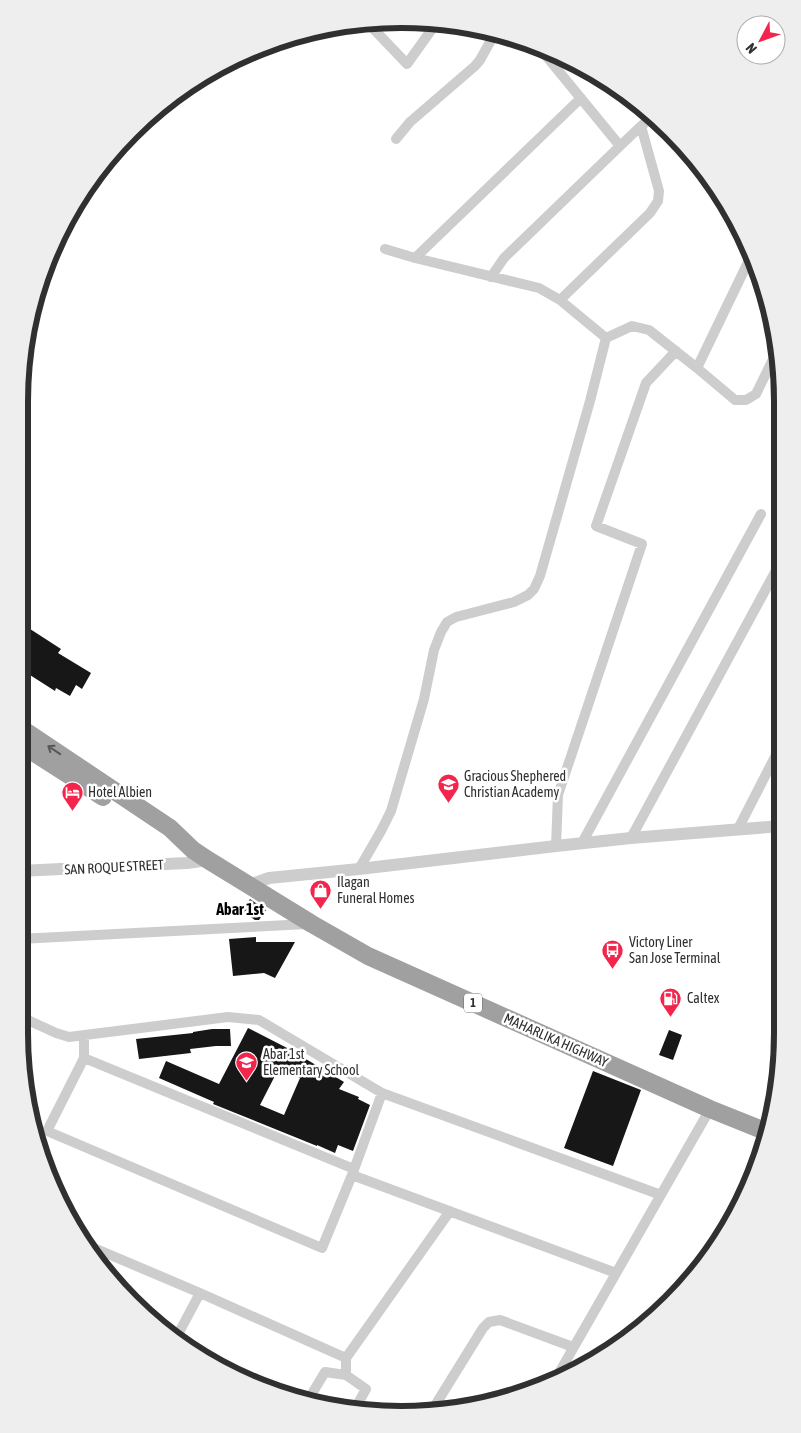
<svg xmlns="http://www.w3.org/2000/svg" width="801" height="1433" viewBox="0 0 801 1433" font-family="'Asap Condensed',sans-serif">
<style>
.building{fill:#171717;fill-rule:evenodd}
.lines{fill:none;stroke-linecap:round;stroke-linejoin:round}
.minor{stroke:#cdcdcd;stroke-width:10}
.tertiary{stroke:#cdcdcd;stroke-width:12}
.trunk{stroke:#a0a0a0;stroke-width:18}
.oneway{stroke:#575757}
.labels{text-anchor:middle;stroke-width:5;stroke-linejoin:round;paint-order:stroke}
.shield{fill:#fff;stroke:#6e6e6e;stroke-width:1}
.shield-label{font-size:12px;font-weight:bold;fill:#303030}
.poi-label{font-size:14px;fill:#303030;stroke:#fff;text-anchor:start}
.street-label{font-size:14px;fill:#303030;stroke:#fff}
.quarter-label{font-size:16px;font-weight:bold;fill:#000;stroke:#fff}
.rim{fill:none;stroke:#303030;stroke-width:6}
</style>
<rect width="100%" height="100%" fill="#fff"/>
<path class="building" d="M27 627 61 649 58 653 91 673 82 689 76 685 70 696 56 688 55 691 19 668V639Z
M250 899 266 910 259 920H255L242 911Z
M256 937V942H295L275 978 264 973 233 976 229 939Z
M248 1028 291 1050 344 1082 339 1089 359 1097 358 1099 370 1105 353 1151 338 1145 335 1153 317 1145V1146L213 1104 214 1102 159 1078 166 1061 219 1084ZM280 1066 300 1078 284 1115 260 1105Z
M212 1029H230L231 1046H216L190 1049 191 1053 139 1059 136 1039 193 1033V1032Z
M669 1030 682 1035 673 1060 659 1055Z
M593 1071 641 1090 613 1166 564 1148Z"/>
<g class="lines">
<path class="minor" d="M366 21 407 64 437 22
M396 139 410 122 475 66 480 60 495 33
M620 146 641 126 653 117
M385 249 415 258 539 288 560 300 606 338
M415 258 581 98
M491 277 504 258 620 146 538 46
M560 300 650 213 658 201 659 191 641 126
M606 338 632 326 649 330 697 368 735 400H746L756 394 778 349
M697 368 751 256
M738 829 780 747
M631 838 780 563
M582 843 761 514
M556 846 558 795 642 544 596 526 646 383 676 351
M359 869 381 831 391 811 424 699 434 650 441 632 447 622 456 617 514 602 528 595 534 589 540 576 590 401 606 338
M19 939 307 924
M19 959 21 939
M19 1016 56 1033 69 1037 228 1017 259 1020 382 1093 661 1195
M84 1036V1058L47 1131 322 1248 352 1175 382 1093
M84 1058 354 1169
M352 1175 616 1273
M87 1245 200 1293 346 1358
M176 1338 200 1293
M346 1375V1358L450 1211
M555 1380 710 1109
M307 1402 325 1372 346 1375 366 1389 356 1407
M431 1412 483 1328 489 1322 500 1320 573 1347"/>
<path class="tertiary" d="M19 871 187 863 208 860
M249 885 269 878 359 869 556 846 631 838 781 826"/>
<path class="trunk" d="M19 727 170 828 193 850 208 860 312 924 368 956 710 1109 767 1132
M19 743 103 797"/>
</g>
<defs><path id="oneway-shaft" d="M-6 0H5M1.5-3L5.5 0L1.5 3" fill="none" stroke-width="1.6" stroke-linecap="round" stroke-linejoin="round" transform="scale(1.25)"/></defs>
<use class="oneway" href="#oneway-shaft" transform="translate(54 750) rotate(-146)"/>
<defs>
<symbol id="school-pin" viewBox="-11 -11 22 30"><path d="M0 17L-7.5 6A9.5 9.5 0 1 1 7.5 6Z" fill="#f4254c" stroke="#fff"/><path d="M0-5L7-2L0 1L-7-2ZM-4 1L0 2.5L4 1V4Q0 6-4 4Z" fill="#fff"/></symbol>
<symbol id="hotel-pin" viewBox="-11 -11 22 30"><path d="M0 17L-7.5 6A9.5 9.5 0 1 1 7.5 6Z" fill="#f4254c" stroke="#fff"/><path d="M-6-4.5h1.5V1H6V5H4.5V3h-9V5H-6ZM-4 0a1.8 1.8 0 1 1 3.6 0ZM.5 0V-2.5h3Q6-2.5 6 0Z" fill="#fff"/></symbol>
<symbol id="shop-pin" viewBox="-11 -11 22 30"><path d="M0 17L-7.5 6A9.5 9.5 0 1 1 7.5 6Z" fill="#f4254c" stroke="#fff"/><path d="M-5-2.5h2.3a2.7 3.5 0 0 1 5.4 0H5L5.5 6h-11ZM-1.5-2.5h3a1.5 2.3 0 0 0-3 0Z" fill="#fff"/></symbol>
<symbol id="bus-pin" viewBox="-11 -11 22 30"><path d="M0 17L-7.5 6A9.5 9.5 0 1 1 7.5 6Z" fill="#f4254c" stroke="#fff"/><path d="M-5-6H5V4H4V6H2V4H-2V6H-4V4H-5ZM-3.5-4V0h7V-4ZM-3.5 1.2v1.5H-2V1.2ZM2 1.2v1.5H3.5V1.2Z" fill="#fff"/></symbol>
<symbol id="fuel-pin" viewBox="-11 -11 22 30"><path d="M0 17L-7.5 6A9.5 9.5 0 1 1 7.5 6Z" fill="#f4254c" stroke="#fff"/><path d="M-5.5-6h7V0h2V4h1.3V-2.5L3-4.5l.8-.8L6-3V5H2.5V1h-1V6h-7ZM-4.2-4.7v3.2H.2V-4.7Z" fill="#fff"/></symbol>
</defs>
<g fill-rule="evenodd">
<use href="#school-pin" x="436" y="772" width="25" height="34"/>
<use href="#hotel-pin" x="60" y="780" width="25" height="34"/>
<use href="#shop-pin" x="308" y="878" width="25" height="34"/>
<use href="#bus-pin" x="600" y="938" width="25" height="34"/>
<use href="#fuel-pin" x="658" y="986" width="25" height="34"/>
<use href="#school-pin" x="234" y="1050" width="25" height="34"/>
</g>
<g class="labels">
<rect class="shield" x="464" y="993.5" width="18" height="19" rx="4"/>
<g class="shield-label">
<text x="473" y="1007">1</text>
</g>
<g class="poi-label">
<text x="464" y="781">Gracious Shephered<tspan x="464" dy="16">Christian Academy</tspan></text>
<text x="88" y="797">Hotel Albien</text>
<text x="337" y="887">Ilagan<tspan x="337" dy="16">Funeral Homes</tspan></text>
<text x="629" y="947">Victory Liner<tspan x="629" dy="16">San Jose Terminal</tspan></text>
<text x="687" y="1003">Caltex</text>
<text x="263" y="1059">Abar 1st<tspan x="263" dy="16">Elementary School</tspan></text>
</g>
<g class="street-label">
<text transform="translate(114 867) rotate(-3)" y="5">SAN ROQUE STREET</text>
<text transform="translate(556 1040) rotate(24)" y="5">MAHARLIKA HIGHWAY</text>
</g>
<g class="quarter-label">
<text x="240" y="915">Abar 1st</text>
</g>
</g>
<path d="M0 0H801V1433H0ZM401 28H401A373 373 0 0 1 774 401V1033A373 373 0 0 1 401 1406H401A373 373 0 0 1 28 1033V401A373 373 0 0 1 401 28Z" fill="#eee" fill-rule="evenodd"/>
<path class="rim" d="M401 28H401A373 373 0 0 1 774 401V1033A373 373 0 0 1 401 1406H401A373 373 0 0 1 28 1033V401A373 373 0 0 1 401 28Z"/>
<g transform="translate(761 40) rotate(229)"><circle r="24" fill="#ffffff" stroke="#acacac"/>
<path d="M0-4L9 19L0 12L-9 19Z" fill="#f4254c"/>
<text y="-8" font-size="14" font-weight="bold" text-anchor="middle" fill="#303030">N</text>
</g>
</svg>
